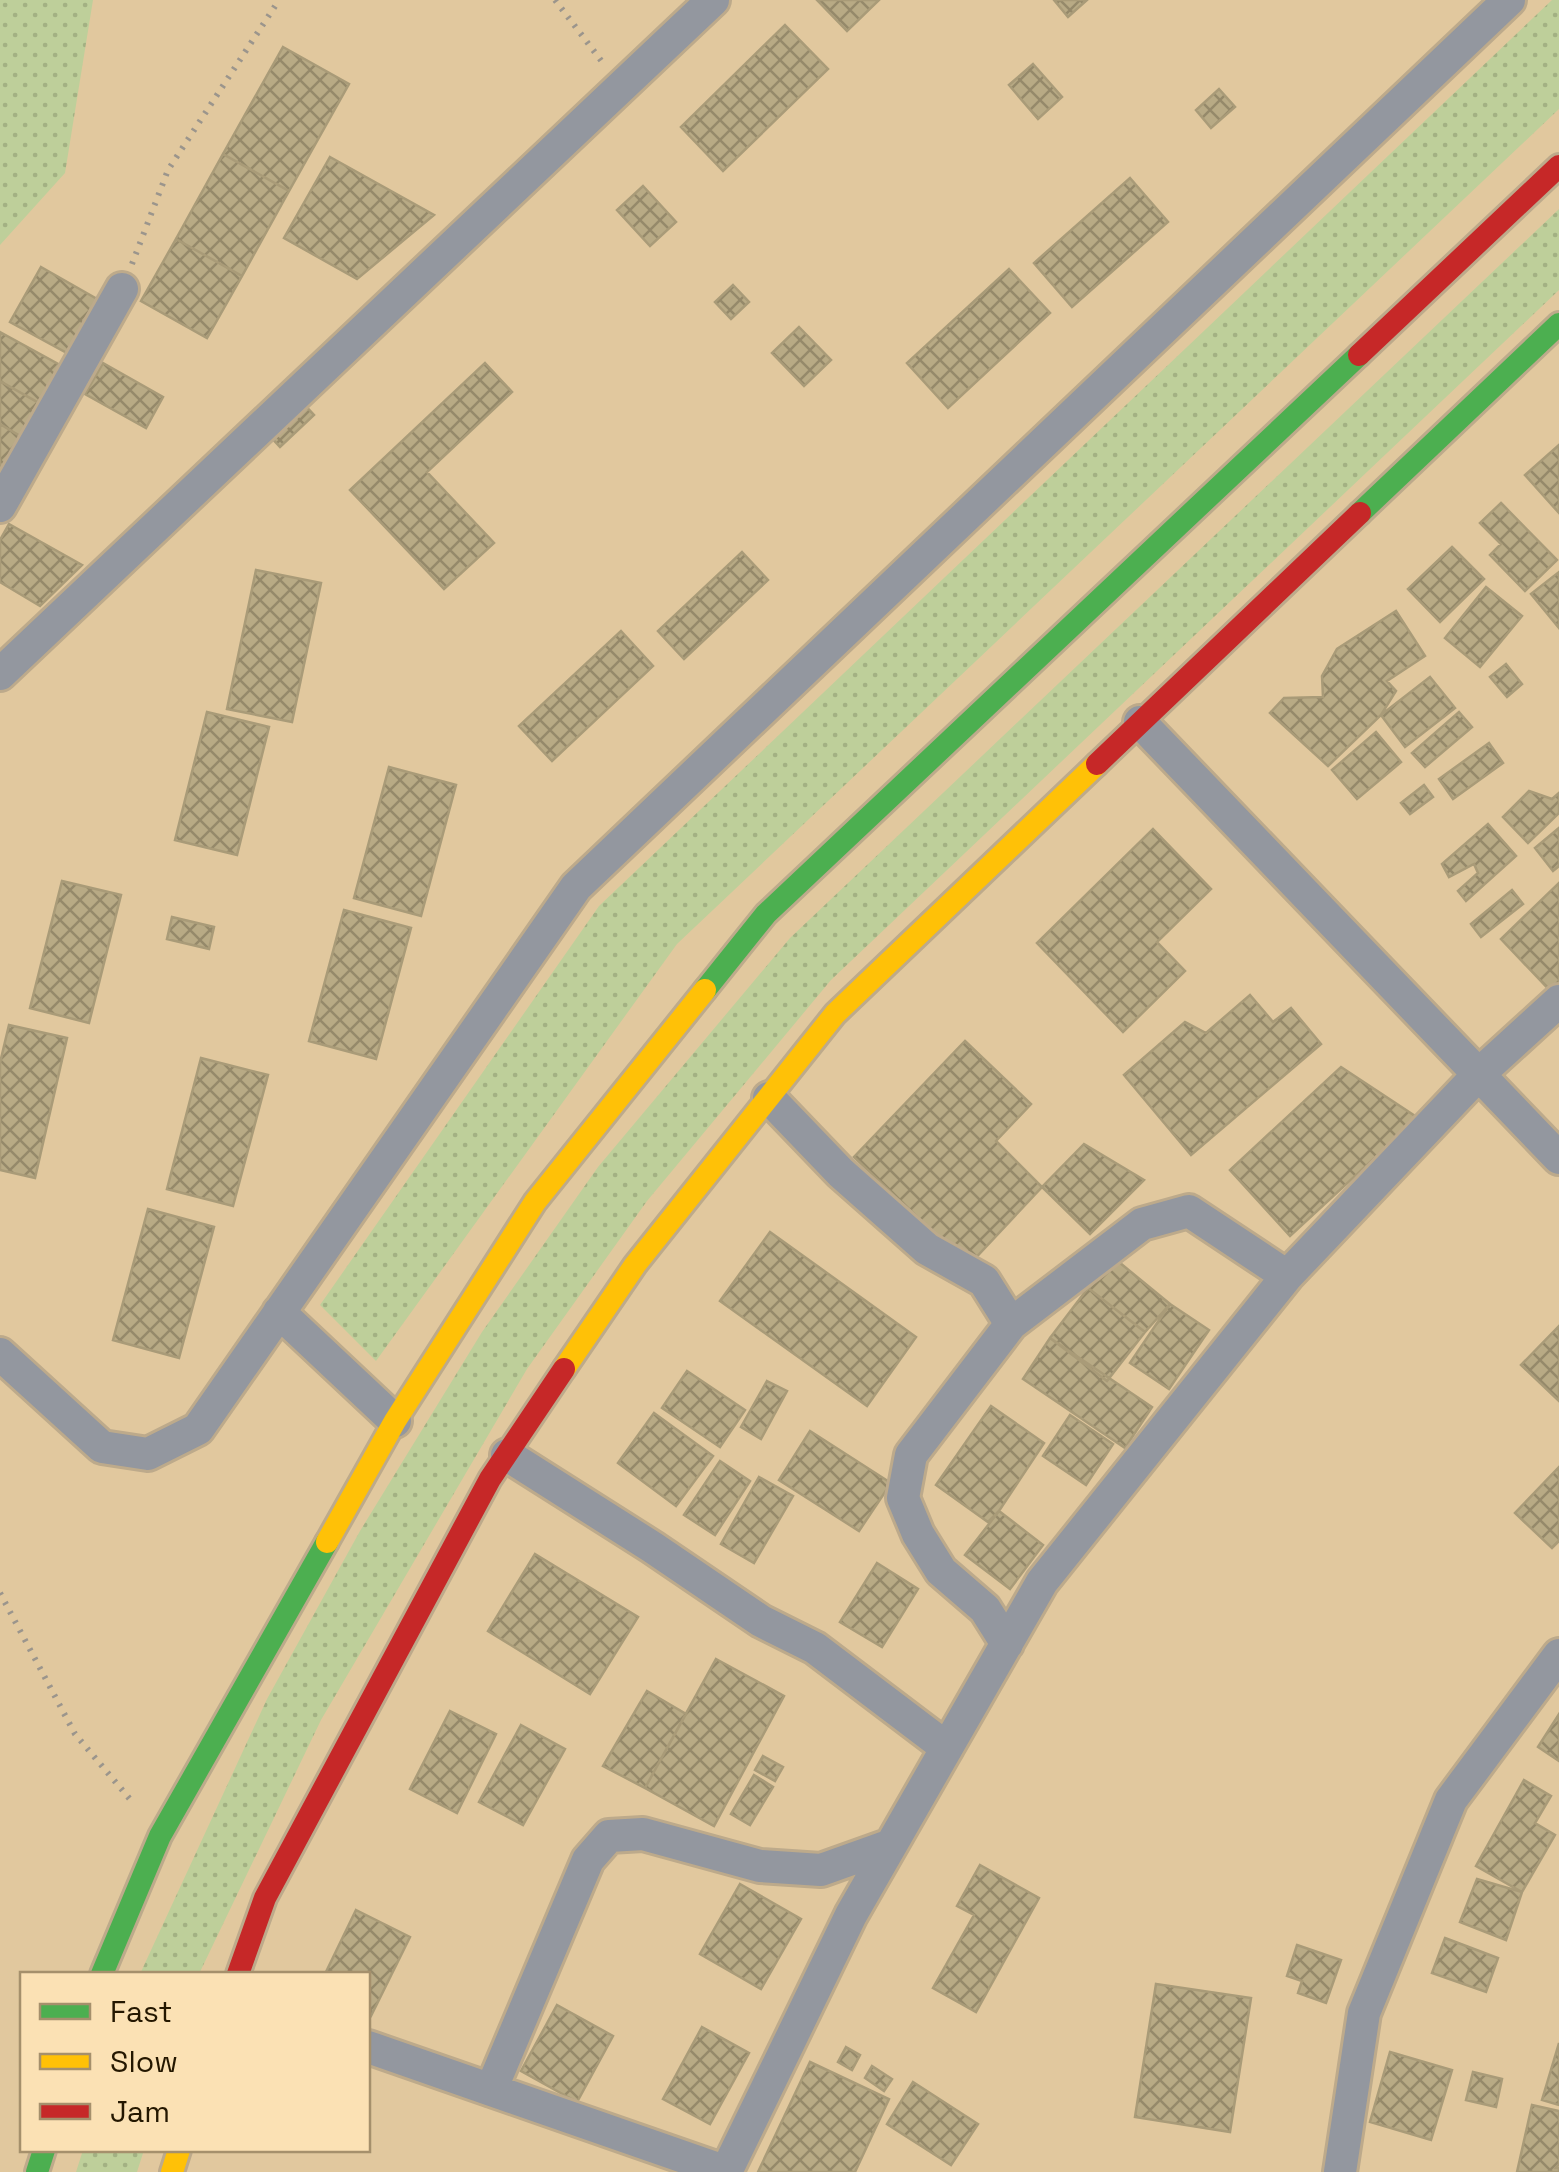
<svg xmlns="http://www.w3.org/2000/svg" width="1559" height="2172" viewBox="0 0 1559 2172" font-family="'Space Grotesk',sans-serif">
<style>
.grass{fill:url(#grass-dots)}
.building{fill:url(#building-cross-hatch);stroke:#a99b78;stroke-width:2.5}
.lines{fill:none;stroke-linecap:round;stroke-linejoin:round}
.street-casing{stroke:#bdaa8b;stroke-width:38}
.fast-casing{stroke:#bdaa8b;stroke-width:28}
.slow-casing{stroke:#bdaa8b;stroke-width:28}
.jam-casing{stroke:#bdaa8b;stroke-width:28}
.path{stroke:#9b958c;stroke-width:6;stroke-dasharray:2.5 8;stroke-linecap:butt}
.street{stroke:#93979f;stroke-width:32}
.fast{stroke:#4caf50;stroke-width:22}
.slow{stroke:#ffc107;stroke-width:22}
.jam{stroke:#c62828;stroke-width:22}
</style>
<defs>
<pattern id="grass-dots" width="8" height="8" patternUnits="userSpaceOnUse" patternTransform="scale(2.5)"><rect width="8" height="8" fill="#becf9a"/><path d="M2 2h.1M6 6h.1" fill="none" stroke="#a3b183" stroke-width="1.8" stroke-linecap="round"/></pattern>
<pattern id="building-cross-hatch" width="8" height="8" patternUnits="userSpaceOnUse" patternTransform="scale(2.5)"><rect width="8" height="8" fill="#b8aa85"/><path d="M0 0l8 8M0 8l8-8" fill="none" stroke="#95896a"/></pattern>
</defs>
<rect width="100%" height="100%" fill="#e1c89e"/>
<path class="grass" d="M0 0H93L65 173 0 245Z
M1552 0H1559V109L677 944 376 1361 320 1305 599 906Z
M1559 209V290L831 980 647 1201 527 1369 321 1720 199 1974H140L267 1699 360 1531 482 1332 598 1167 790 938Z
M83 2150H144L137 2172H76Z"/>
<path class="building" d="M817 0H879L847 31Z
M1054 0H1087L1068 17Z
M785 25 828 69 723 171 681 127Z
M283 47 349 84 289 191 223 154Z
M1033 64 1062 97 1038 119 1009 85Z
M1219 89 1235 107 1211 128 1196 110Z
M223 154 289 191 242 276 176 239Z
M330 157 434 215 357 279 284 238Z
M1130 178 1168 222 1072 307 1034 263Z
M643 186 676 222 650 246 617 210Z
M176 239 242 276 207 338 141 301Z
M41 267 97 299 67 353 10 322Z
M1009 269 1050 313 948 408 907 363Z
M733 285 749 302 731 319 715 302Z
M799 327 831 360 804 386 772 353Z
M0 332 60 365 39 403 0 381Z
M103 363 163 397 146 428 85 394Z
M485 363 512 392 427 472 494 543 444 589 350 490Z
M0 381 39 403 20 436 0 424Z
M302 402 314 415 280 447 268 434Z
M0 424 20 436 0 473Z
M1559 445V513L1525 475Z
M1501 503 1557 560 1525 591 1490 555 1501 544 1480 523Z
M9 524 82 565 40 606 0 582V540Z
M1452 547 1484 579 1440 622 1408 589Z
M742 552 768 580 684 659 658 631Z
M256 570 321 583 292 722 227 709Z
M1559 572V628L1531 594Z
M1486 587 1522 616 1480 667 1445 638Z
M1396 611 1425 656 1387 681 1396 691 1381 715 1328 766 1270 713 1284 698 1323 697 1322 676 1337 649Z
M621 631 653 666 552 761 519 726Z
M1506 664 1522 684 1507 697 1490 677Z
M1430 677 1455 708 1405 747 1381 715Z
M207 712 269 727 237 855 175 840Z
M1459 712 1472 727 1425 767 1412 753Z
M1376 732 1401 762 1357 799 1332 770Z
M1489 743 1503 763 1453 799 1439 779Z
M389 767 456 785 421 916 354 898Z
M1424 785 1433 797 1410 814 1401 803Z
M1529 791 1552 799 1559 793V813L1528 843 1503 817Z
M1488 824 1516 856 1466 901 1458 891 1478 873 1474 864 1449 877 1442 864Z
M1559 828V866L1553 871 1535 848Z
M1153 829 1211 889 1157 942 1185 971 1123 1032 1037 943Z
M62 881 121 895 89 1023 30 1008Z
M1559 883V994L1556 997 1501 939Z
M1512 890 1523 904 1481 937 1471 924Z
M344 910 411 928 376 1059 309 1041Z
M172 917 214 927 209 949 167 939Z
M1250 995 1273 1022 1291 1008 1321 1044 1191 1155 1124 1075 1185 1022 1206 1033Z
M9 1025 67 1038 35 1178 0 1170V1063Z
M965 1041 1031 1104 996 1141 1042 1187 968 1266 854 1157Z
M201 1058 268 1075 233 1206 167 1189Z
M1341 1067 1418 1118 1290 1236 1230 1170Z
M1084 1144 1144 1180 1090 1234 1042 1187Z
M148 1209 214 1227 179 1358 113 1340Z
M770 1232 916 1337 867 1406 720 1301Z
M1114 1258 1170 1304 1145 1332 1088 1288Z
M1088 1288 1145 1332 1107 1381 1050 1338Z
M1170 1304 1209 1330 1169 1389 1130 1363Z
M1559 1326V1401L1521 1365Z
M1050 1338 1152 1407 1125 1448 1023 1379Z
M687 1371 745 1410 720 1447 662 1408Z
M767 1381 787 1391 761 1439 741 1427Z
M991 1406 1044 1443 999 1511 988 1522 936 1485Z
M654 1413 713 1456 676 1506 618 1463Z
M1070 1415 1113 1444 1086 1485 1043 1456Z
M810 1431 891 1483 859 1531 779 1480Z
M720 1461 750 1481 715 1535 684 1515Z
M1559 1467V1541L1552 1548 1515 1513Z
M759 1477 793 1496 754 1563 721 1544Z
M999 1511 1043 1545 1010 1589 965 1555Z
M535 1554 638 1617 590 1694 488 1631Z
M877 1563 918 1589 882 1647 840 1622Z
M716 1659 784 1696 714 1826 645 1788Z
M647 1691 686 1714 645 1788 603 1766Z
M450 1711 496 1734 457 1813 410 1789Z
M1559 1714V1761L1538 1747Z
M521 1725 565 1749 523 1825 479 1802Z
M763 1756 783 1767 775 1781 755 1770Z
M754 1775 773 1787 750 1825 731 1814Z
M1524 1780 1551 1796 1535 1823 1555 1835 1522 1892 1476 1866Z
M980 1865 1039 1898 976 2012 933 1988 974 1915 957 1906Z
M1477 1879 1522 1892 1506 1940 1460 1922Z
M740 1884 801 1919 761 1989 700 1954Z
M356 1910 410 1937 371 2016 368 2014V1974H325Z
M1445 1938 1498 1958 1486 1992 1432 1973Z
M1297 1945 1341 1960 1326 2003 1298 1993 1302 1981 1287 1976Z
M1156 1984 1251 1998 1230 2132 1135 2117Z
M557 2005 613 2036 577 2102 521 2071Z
M702 2027 749 2053 710 2124 663 2099Z
M1559 2043V2105L1542 2100Z
M846 2047 860 2055 852 2070 838 2062Z
M1390 2052 1452 2070 1431 2140 1370 2122Z
M810 2062 889 2099 855 2172H758Z
M872 2066 892 2079 884 2091 865 2078Z
M1473 2072 1502 2079 1496 2107 1466 2100Z
M913 2082 978 2124 951 2165 887 2124Z
M1532 2105 1559 2111V2164L1556 2168H1559V2172H1517Z"/>
<g class="lines">
<defs>
<path id="street" d="M0 506 122 289
M0 674 713 0
M1140 722 1559 1158
M769 1098 841 1173 927 1249 984 1281 1011 1324 911 1455 903 1498 918 1534 941 1571 985 1609 1007 1644
M279 1312 395 1421
M1011 1324 1142 1224 1189 1211 1287 1276
M0 1354 102 1447 148 1454 198 1429 576 887 1509 0
M507 1455 652 1547 761 1621 815 1648 947 1748
M368 2047 727 2172
M491 2090 588 1860 609 1836 643 1834 760 1866 821 1870 891 1845
M726 2172 851 1915 1042 1582 1287 1276 1479 1074 1559 1001
M1340 2172 1364 2013 1451 1800 1559 1655"/>
<path id="fast" d="M1360 513 1559 324
M705 990 766 914 1359 355
M102 1974 160 1836 327 1542
M37 2172 44 2150"/>
<path id="slow" d="M564 1369 635 1265 835 1014 1097 764
M327 1542 395 1421 535 1202 705 990
M172 2172 179 2150"/>
<path id="jam" d="M1359 355 1559 166
M1097 764 1360 513
M238 1974 265 1898 490 1479 564 1369"/>
</defs>
<use href="#street" class="street-casing"/>
<use href="#fast" class="fast-casing"/>
<use href="#slow" class="slow-casing"/>
<use href="#jam" class="jam-casing"/>
<path class="path" d="M555 0 603 63
M132 264 168 170 279 0
M0 1593 75 1734 134 1804"/>
<use href="#street" class="street"/>
<use href="#fast" class="fast"/>
<use href="#slow" class="slow"/>
<use href="#jam" class="jam"/>
</g>
<rect x="20" y="1972" width="350" height="180" fill="#fbe1b4" stroke="#a5906c" stroke-width="2.5"/>
<rect x="40" y="2004" width="50" height="15" fill="#4caf50" stroke="#a5906c" stroke-width="2.5"/>
<text x="110" y="2022" font-size="30" fill="#241700">Fast</text>
<rect x="40" y="2054" width="50" height="15" fill="#ffc107" stroke="#a5906c" stroke-width="2.5"/>
<text x="110" y="2072" font-size="30" fill="#241700">Slow</text>
<rect x="40" y="2104" width="50" height="15" fill="#c62828" stroke="#a5906c" stroke-width="2.5"/>
<text x="110" y="2122" font-size="30" fill="#241700">Jam</text>
</svg>
